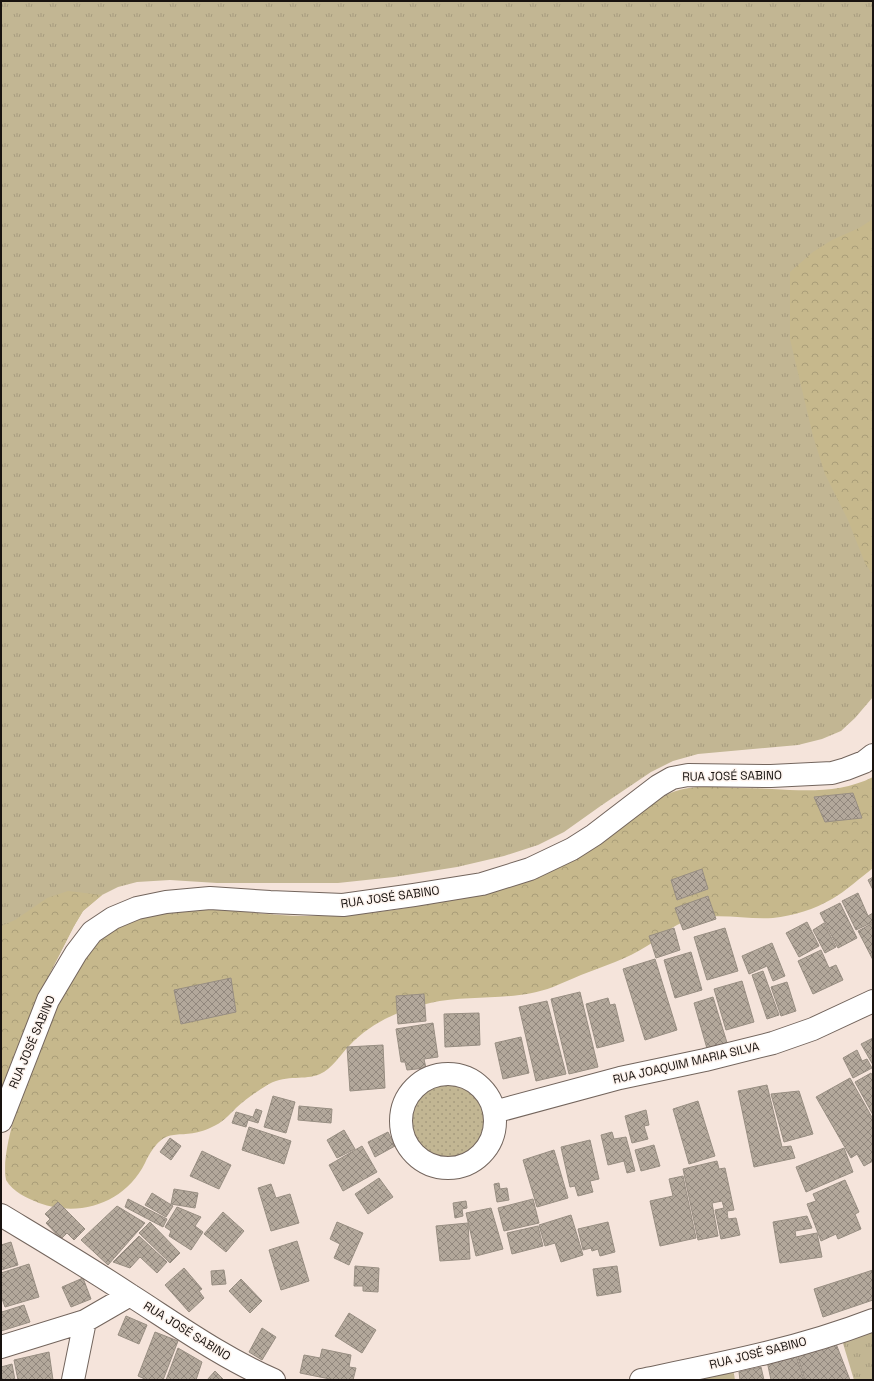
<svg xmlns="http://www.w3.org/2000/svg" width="874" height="1381" viewBox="0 0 874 1381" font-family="'Space Grotesk',sans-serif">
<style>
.grass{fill:url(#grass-tufts)}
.forest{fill:url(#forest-crowns)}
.park{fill:url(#park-dots)}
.building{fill:url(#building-cross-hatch);stroke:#988e82}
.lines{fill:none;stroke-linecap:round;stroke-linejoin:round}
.minor-casing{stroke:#73655d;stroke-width:24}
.minor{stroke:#fff;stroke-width:22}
.labels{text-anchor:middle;stroke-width:3;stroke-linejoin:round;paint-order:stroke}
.street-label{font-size:12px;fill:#18120f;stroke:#fdf3ed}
</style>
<defs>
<pattern id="grass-tufts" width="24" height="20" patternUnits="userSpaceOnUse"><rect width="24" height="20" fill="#c2b693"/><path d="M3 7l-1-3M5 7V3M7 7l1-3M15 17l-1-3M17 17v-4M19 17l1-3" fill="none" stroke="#a69b7e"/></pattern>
<pattern id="forest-crowns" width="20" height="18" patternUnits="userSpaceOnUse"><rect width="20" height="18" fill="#c6b88c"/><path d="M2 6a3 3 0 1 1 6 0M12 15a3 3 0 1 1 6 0" fill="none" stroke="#a99d78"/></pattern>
<pattern id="park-dots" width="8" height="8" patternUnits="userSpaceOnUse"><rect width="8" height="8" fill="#c2b693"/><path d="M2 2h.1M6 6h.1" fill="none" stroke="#a69b7e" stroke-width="1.8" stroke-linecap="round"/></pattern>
<pattern id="building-cross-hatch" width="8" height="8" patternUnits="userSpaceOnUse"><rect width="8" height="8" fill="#b3a89b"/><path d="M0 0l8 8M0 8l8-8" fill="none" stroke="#91877d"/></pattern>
</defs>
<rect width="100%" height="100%" fill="#f5e4db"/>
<path class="grass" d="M1 1H873V697L855 718 841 731 822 739 798 745 698 754 673 761 651 772 602 805 564 832 538 845 504 856 457 867 394 877 338 883H217L170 880 137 882 118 887 102 895 83 911 74 926 49 975 15 1052 1 1093Z
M873 1327V1380H854L842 1340Z
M733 1369 735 1380H681Z"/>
<path class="forest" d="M873 219V575L865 563 848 520 825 474 813 436 790 339V272L813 252 832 240 859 228Z
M873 777V868C860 878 846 891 832 899 815 909 793 916 773 918 741 920 713 910 681 923 669 928 659 939 647 946 627 959 604 966 581 975 572 979 562 983 553 987 514 1002 470 994 430 1003 400 1010 370 1023 349 1046 340 1055 332 1069 320 1074 304 1081 288 1074 269 1084 257 1091 246 1099 236 1108 228 1116 222 1123 212 1127 178 1144 167 1119 145 1163 125 1203 80 1218 39 1203 27 1198 13 1192 6 1180 0 1149 25 1082 38 1052 46 1033 52 1013 62 995 74 975 86 952 104 937 158 893 241 915 305 916 364 917 422 907 478 892 494 888 513 885 528 878 540 872 552 864 563 857 584 845 605 833 626 821 646 808 665 791 689 788 699 786 710 787 720 787 737 788 755 788 772 789 807 791 841 793 873 777Z
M68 891 102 895 83 911 74 926 49 975 15 1052 1 1093V926L15 920 47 898Z"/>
<path class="park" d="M406 1120a42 42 0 1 1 84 0a42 42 0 1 1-84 0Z"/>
<path class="building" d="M853 793 862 818 825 822 814 797Z
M702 869 708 889 677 900 671 880Z
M873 877V890L868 880Z
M858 893 868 916 873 913V922L856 930 842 901Z
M708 896 716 919 683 930 675 908Z
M840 903 857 938 838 948 820 913Z
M807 922 819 946 799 957 786 933Z
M824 923 836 947 825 953 813 930Z
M873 923V960L858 931Z
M674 928 680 950 656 958 649 936Z
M725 928 738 971 707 980 694 937Z
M772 943 785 976 773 981 767 966 749 974 742 956Z
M821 950 829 968 836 965 843 980 813 994 798 961Z
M691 952 702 990 675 998 664 960Z
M655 959 677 1030 645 1040 623 969Z
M763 971 779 1015 767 1019 752 975Z
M231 978 236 1012 181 1024 174 990Z
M742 981 754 1022 726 1030 714 989Z
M787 982 796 1011 781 1016 771 987Z
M580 992 598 1067 569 1074 551 999Z
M424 994 426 1021 398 1024 396 996Z
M713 997 728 1046 708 1052 694 1003Z
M608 998 610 1005 615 1004 624 1041 597 1048 586 1004Z
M547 1001 566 1074 536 1081 519 1007Z
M479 1013 480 1045 445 1047 444 1014Z
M433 1023 438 1057 424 1059 426 1068 407 1070 405 1062H401L396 1029Z
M521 1037 529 1073 503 1079 495 1043Z
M873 1038V1065L861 1044Z
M383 1045 385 1088 350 1091 347 1047Z
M857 1050 862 1061 867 1059 872 1068 853 1078 843 1058Z
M871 1073 873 1077V1115L855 1082Z
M850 1078 873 1119V1161L864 1166 857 1154 851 1158 816 1097Z
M767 1085 782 1147 791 1146 795 1158 754 1167 738 1091Z
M799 1091 813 1134 784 1142 771 1094Z
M273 1096 295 1102 286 1133 264 1127Z
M698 1101 715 1156 689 1164 673 1109Z
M299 1106 332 1109 331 1123 298 1120Z
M256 1109 262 1111 258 1123 248 1120 246 1127 232 1123 236 1112 253 1117Z
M646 1110 649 1125 644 1126 648 1139 632 1143 625 1116Z
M249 1127 291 1141 284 1164 242 1150Z
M344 1130 355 1149 337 1158 327 1140Z
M388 1132 395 1146 375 1157 368 1142Z
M612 1132 614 1139 626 1137 635 1171 627 1173 624 1161 608 1165 601 1135Z
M170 1138 181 1146 171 1160 160 1152Z
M590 1140 599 1179 590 1181 593 1192 578 1196 575 1186 570 1187 561 1147Z
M654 1145 660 1166 641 1171 635 1150Z
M362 1146 377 1172 343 1191 329 1165Z
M844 1148 853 1172 806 1192 796 1167Z
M554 1150 568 1198 537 1207 523 1160Z
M202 1151 231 1165 219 1189 190 1176Z
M717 1161 719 1169 725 1168 734 1210 727 1211 728 1219 736 1218 740 1235 721 1239 715 1210 724 1208 722 1201 712 1203 718 1236 698 1240 683 1169Z
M683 1176 696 1238 660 1246 650 1201 673 1196 669 1179Z
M379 1178 393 1197 368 1214 355 1194Z
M845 1180 859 1212 855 1214 861 1229 838 1239 836 1234 821 1241 807 1204 816 1201 813 1194Z
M499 1183 500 1189 507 1188 509 1200 497 1202 494 1184Z
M271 1184 276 1198 290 1194 299 1223 271 1231 258 1188Z
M174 1189 198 1193 195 1208 171 1204Z
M152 1193 173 1206 166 1217 145 1205Z
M128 1199 167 1219 163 1227 125 1207Z
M533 1199 539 1223 504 1231 498 1208Z
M466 1201 467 1208 462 1209 463 1216 455 1218 453 1203Z
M58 1202 85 1229 74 1240 67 1233 61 1239 46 1223 50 1219 45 1214Z
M117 1206 145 1223 108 1265 81 1240Z
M177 1207 201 1217 195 1226 203 1232 191 1250 169 1236 171 1231 165 1227Z
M491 1208 503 1249 476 1256 466 1213Z
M223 1212 244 1231 226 1252 204 1234Z
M571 1215 583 1255 561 1262 555 1243 545 1246 539 1225Z
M807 1216 812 1228 795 1231 796 1237 817 1233 822 1257 780 1263 773 1222Z
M150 1222 180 1253 170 1263 139 1233Z
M337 1222 363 1233 349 1265 334 1258 340 1244 330 1239Z
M608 1222 615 1252 600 1256 598 1249 592 1251 591 1248 583 1250 578 1229Z
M468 1223 470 1259 440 1261 436 1226Z
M538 1226 543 1246 512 1254 507 1233Z
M139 1236 167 1262 157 1273 140 1257 130 1268 113 1262Z
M297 1241 309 1281 281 1290 269 1250Z
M11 1242 18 1265 1 1270V1245Z
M29 1264 39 1297 5 1307 1 1296V1273Z
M355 1266 379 1268 378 1292 363 1291V1286H354Z
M617 1266 621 1292 597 1296 593 1269Z
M184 1268 202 1289 199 1291 204 1298 189 1312 165 1285Z
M224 1270 226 1284 212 1285 211 1271Z
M873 1270V1300L823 1317 814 1289Z
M83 1278 91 1299 71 1307 62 1287Z
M241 1279 262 1301 250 1313 229 1291Z
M24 1305 30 1322 1 1331V1309L2 1312Z
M349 1313 376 1330 362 1353 335 1336Z
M126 1316 147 1325 139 1344 118 1335Z
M262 1328 276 1337 262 1360 249 1352Z
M155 1332 178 1341 163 1380H147L138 1376Z
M835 1341 850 1380H805L796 1351Z
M178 1348 202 1362 196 1380H166Z
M322 1349 351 1355 349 1367 356 1368 353 1380H335L300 1373 304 1355 320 1358Z
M49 1352 53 1380H18L14 1360Z
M795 1352 804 1380H771L767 1361Z
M12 1364 15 1380H1V1367Z
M761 1367 764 1380H740L739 1372Z
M215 1371 224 1380H207Z"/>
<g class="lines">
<defs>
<path id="minor" d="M401 1121a47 47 0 1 1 94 0a47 47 0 1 1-94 0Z
M494 1112 620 1078 705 1060 773 1043 813 1029 873 1001
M1 1121 48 1000 76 953 92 932 113 918 137 908 166 902 210 898 270 902 343 905 414 895 482 884 530 869 572 849 594 835 658 786 672 778 688 775 771 776 832 773 846 769 864 762 873 755
M1 1215C44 1241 88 1267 130 1295 177 1325 223 1358 274 1380
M1 1347 85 1321
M73 1380 85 1321 130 1295
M641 1380C719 1364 798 1349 873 1320"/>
</defs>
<use href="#minor" class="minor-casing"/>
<use href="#minor" class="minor"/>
</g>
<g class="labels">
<g class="street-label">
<text transform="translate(732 776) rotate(-1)" y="4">RUA JOSÉ SABINO</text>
<text transform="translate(390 897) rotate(-8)" y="4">RUA JOSÉ SABINO</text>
<text transform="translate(32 1042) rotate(-67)" y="4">RUA JOSÉ SABINO</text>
<text transform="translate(686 1063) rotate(-13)" y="4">RUA JOAQUIM MARIA SILVA</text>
<text transform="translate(187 1331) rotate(32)" y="4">RUA JOSÉ SABINO</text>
<text transform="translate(758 1353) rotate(-14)" y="4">RUA JOSÉ SABINO</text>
</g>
</g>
<rect width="874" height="1381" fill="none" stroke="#18120f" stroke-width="4"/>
</svg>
